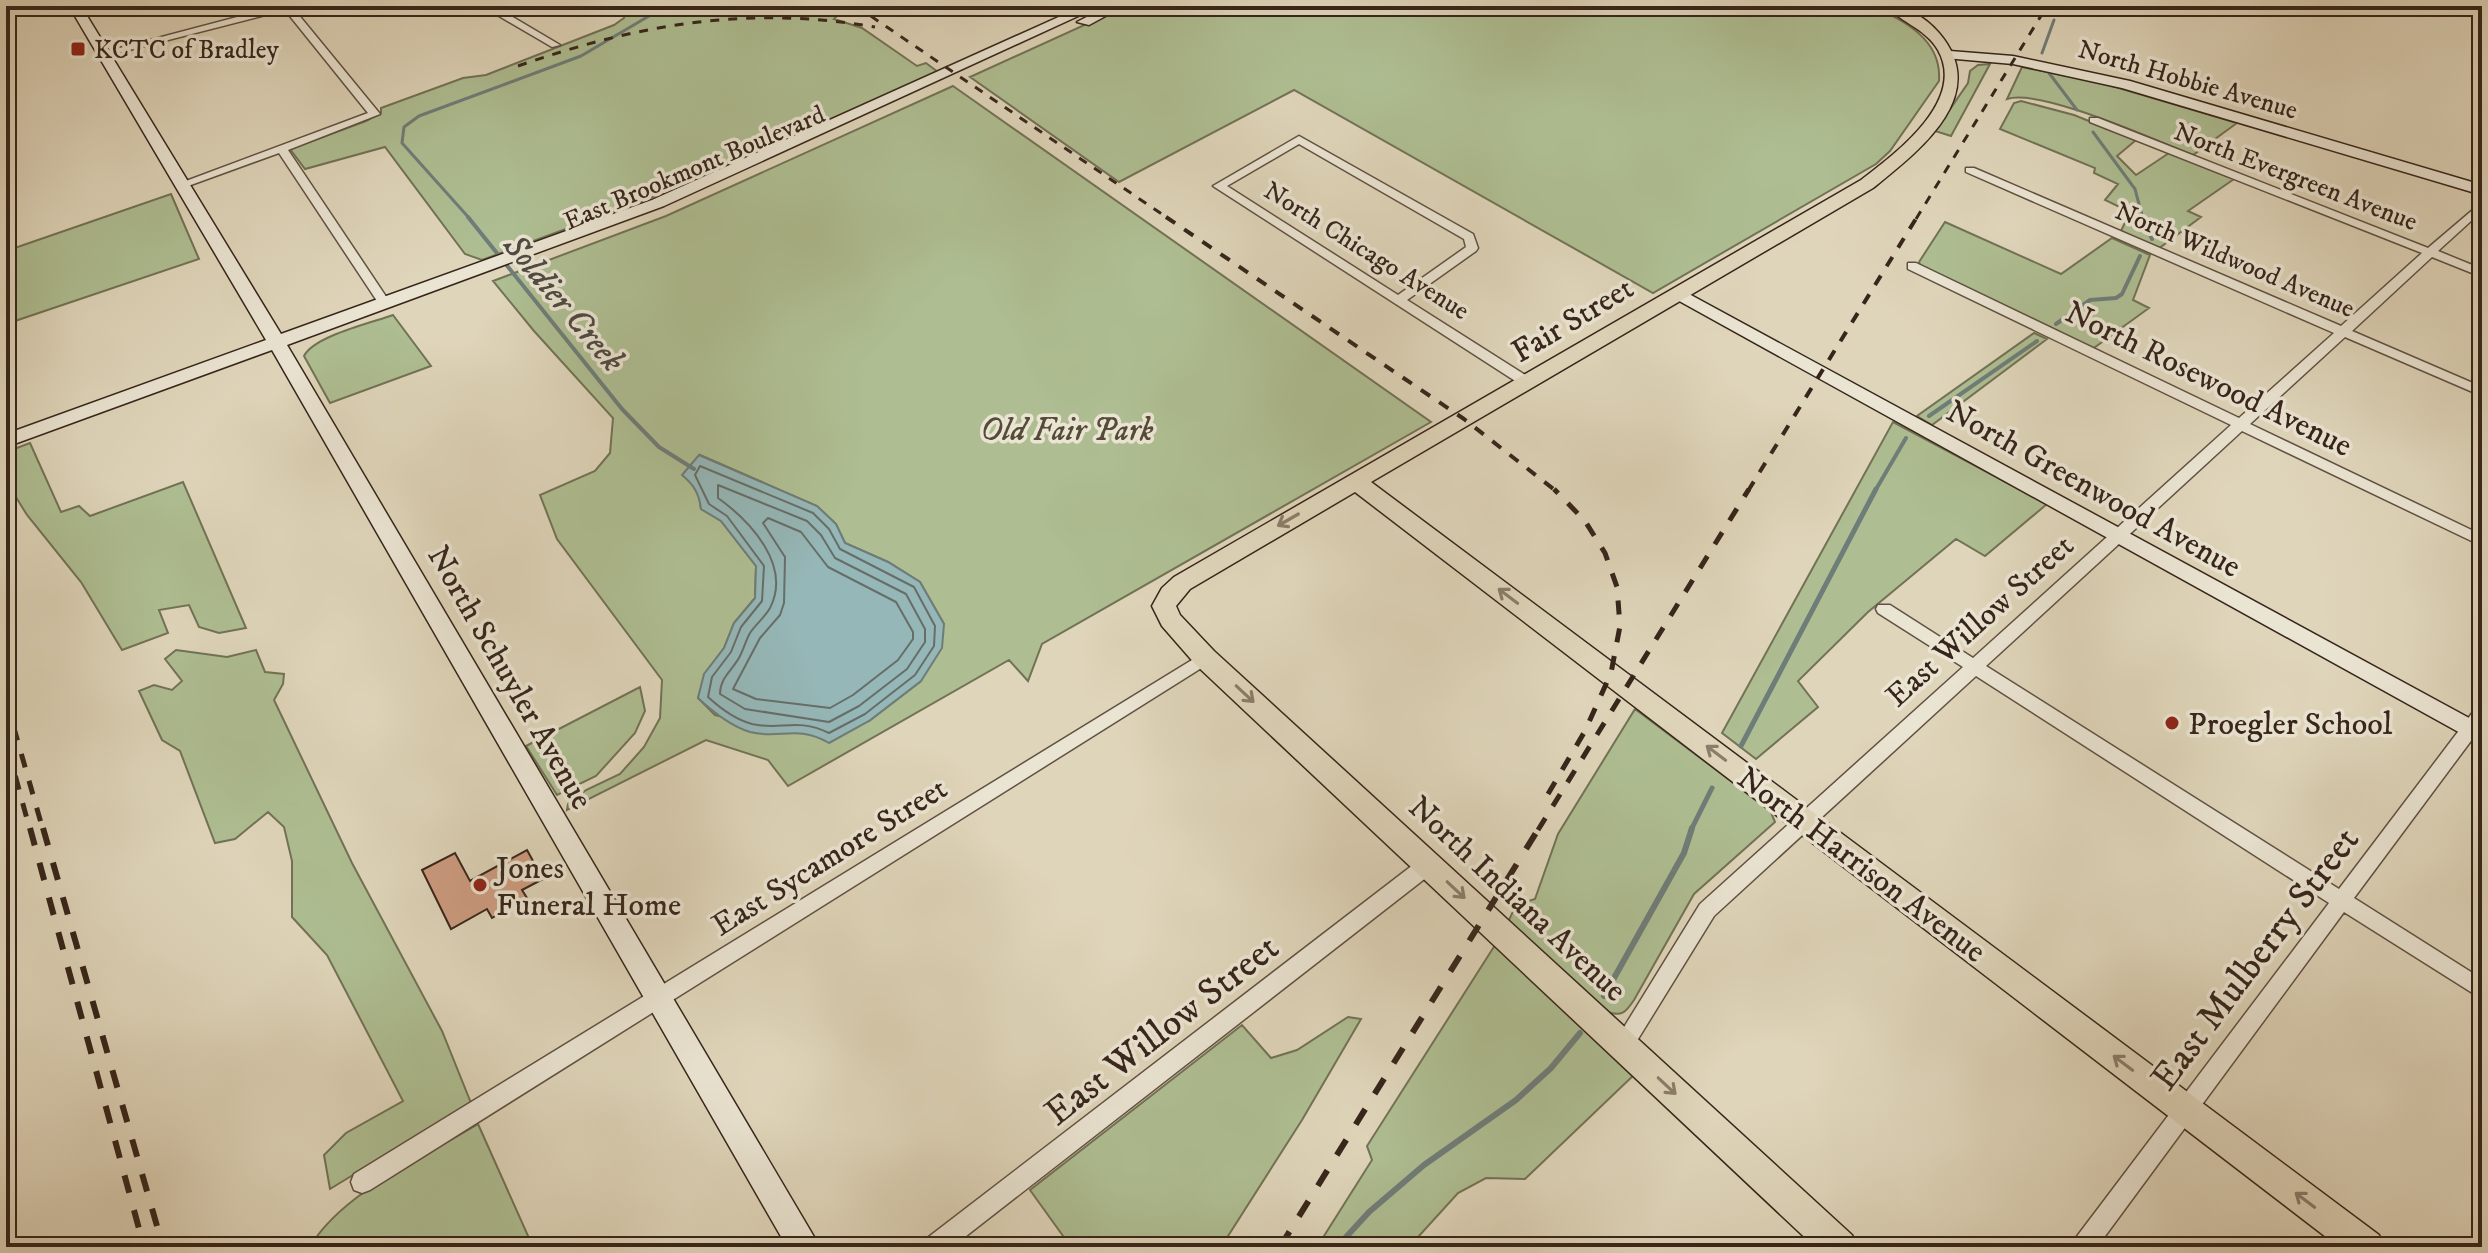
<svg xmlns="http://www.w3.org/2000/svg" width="2488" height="1253" viewBox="0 0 2488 1253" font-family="'IM FELL DW Pica',serif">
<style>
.green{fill:#aebe92;stroke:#727256;stroke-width:2;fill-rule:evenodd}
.water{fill:#95b7b7;stroke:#6f7d79;stroke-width:2}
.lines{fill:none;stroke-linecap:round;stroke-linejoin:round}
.shore{stroke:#666e69;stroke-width:2}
.stream-far3{stroke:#6f7d79;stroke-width:3}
.stream-far2{stroke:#6f7d79;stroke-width:4}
.stream-far1{stroke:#6f7d79;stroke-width:5}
.stream{stroke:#6f7d79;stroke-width:6}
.building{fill:#ce9c81;stroke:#37251b;stroke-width:2}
.street-casing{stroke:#615143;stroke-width:3}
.secondary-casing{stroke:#37251b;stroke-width:3}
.primary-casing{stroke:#37251b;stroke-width:3}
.street{fill:#eae4d2;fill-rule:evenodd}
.secondary{fill:#eae4d2;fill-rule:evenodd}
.primary{fill:#dfd5ba;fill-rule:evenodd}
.rail-far3{stroke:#37251b;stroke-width:3;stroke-dasharray:9 9;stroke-linecap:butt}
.rail-far2{stroke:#37251b;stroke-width:4;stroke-dasharray:11 11;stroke-linecap:butt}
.rail-far1{stroke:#37251b;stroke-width:5;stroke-dasharray:14 14;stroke-linecap:butt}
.rail{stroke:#37251b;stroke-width:6;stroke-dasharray:18 18;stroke-linecap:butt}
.oneway{stroke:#8b7d6a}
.poi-dot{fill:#8f2418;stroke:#eae4d2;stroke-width:3}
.labels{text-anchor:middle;stroke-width:7;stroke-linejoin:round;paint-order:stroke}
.far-poi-label{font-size:26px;fill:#37251b;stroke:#eae4d2;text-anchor:start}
.far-street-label{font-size:26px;fill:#37251b;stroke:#eae4d2}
.street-label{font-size:32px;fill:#37251b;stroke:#eae4d2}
.park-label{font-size:32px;font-style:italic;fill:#554b39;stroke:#eae4d2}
.poi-label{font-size:32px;fill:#37251b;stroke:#eae4d2;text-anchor:start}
.water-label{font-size:34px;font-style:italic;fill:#4e4a42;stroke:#eae4d2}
.near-street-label{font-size:38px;fill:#37251b;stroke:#eae4d2}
</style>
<rect width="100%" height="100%" fill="#dfd5ba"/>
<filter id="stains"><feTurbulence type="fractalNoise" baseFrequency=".0025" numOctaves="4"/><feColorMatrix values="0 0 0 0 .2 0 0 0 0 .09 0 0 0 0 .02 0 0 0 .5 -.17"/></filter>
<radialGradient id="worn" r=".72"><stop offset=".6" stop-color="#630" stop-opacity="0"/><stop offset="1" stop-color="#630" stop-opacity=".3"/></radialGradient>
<path class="green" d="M621 6H841L842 11 834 19 862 28 917 66 926 63 938 72 693 182 482 260 465 254 385 147 305 169 290 149 366 121 381 113V108L463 78 486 75 614 25 624 18 626 11Z
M1126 6H1873C1906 22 1942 40 1939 81L1890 151 1876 164 1653 293 1294 90 1119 182 970 77Z
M1990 64 1951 136 1935 131 1968 83 1970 71 1978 65Z
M2022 67 2102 83 2237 123 2193 155C2156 141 2041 88 2007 99Z
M953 86 1431 422 1042 644 1028 681 1009 660 788 786 768 760 706 740 567 810 568 804 586 790 620 774 644 747 660 718 662 680 557 539 540 495 595 471 610 453 613 418 534 331 493 281 666 216ZM700 455 817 506 836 524 845 543 888 562 920 582 944 624 921 681 869 721 790 733 715 715 698 698 705 674 724 648 734 623 755 598 756 566 721 521 701 509 699 496 692 484Z
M2021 101 2074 115 2136 140 2117 156 2136 175 2169 153 2234 179 2188 211 2201 217 2158 249 2120 233 2130 212 2105 200 2118 184 2094 173 2095 168 2000 129 2014 103Z
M171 194 199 259 6 324V251Z
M1945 222 2061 274 2112 238 2150 255 2133 300 2149 308 2091 350 1921 267 1919 262Z
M393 315 431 366 330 403 304 356C314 336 371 323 393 315Z
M2034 333 2047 339 1932 425 1917 416Z
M1893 422 2047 504 1985 556 1956 539 1868 612 1798 681 1818 707 1756 759 1722 733Z
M30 443 61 512 79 506 90 516 183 482 246 628 219 633 199 627 189 605 159 610 168 633 122 650 81 582 27 515 6 481V452Z
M176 650 227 657 256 650 265 672 284 674 283 684 274 700 352 863 442 1031 471 1103 330 1189 324 1155 346 1133 403 1101 327 955 292 917V861L284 827 268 812 235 839 215 843 180 751 162 740 139 691 154 685 172 690 182 681 165 659Z
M640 687 645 711 635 733 596 776 557 795 526 746Z
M1635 709 1770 810 1775 822 1694 894 1634 1000C1626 1012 1622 1017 1607 1012L1508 922 1516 905 1535 899 1558 834Z
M1497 942 1637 1072 1525 1179 1486 1178 1458 1193 1409 1247H1317L1372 1160 1367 1146Z
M1348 1017 1361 1019 1302 1120 1221 1247H1071L1030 1190 1242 1025 1271 1058 1297 1050Z
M478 1124 533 1247H310C341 1193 426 1156 478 1124Z"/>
<path class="water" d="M699 455 817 506 836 524 845 543 888 562 920 582 944 624 942 648 921 681 869 721 829 743C796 724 780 740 750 732 730 726 713 712 698 698L704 674 724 648 734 623 755 598 756 566 721 521 701 509C699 493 694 485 682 475Z"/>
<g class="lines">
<path class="shore" d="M700 466 813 513 829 529 840 549 914 587 935 626 934 646 915 675 865 714 829 733C796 717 781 731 752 724 737 720 720 708 708 697L712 677 731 652 741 627 762 601 764 566 727 516 709 504 695 475Z
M718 485 807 521 821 535 835 558 906 594 925 629V642L907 669 859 706 829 722 745 709 720 694C720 677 733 670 740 656 744 648 746 640 750 633 756 624 765 617 770 608 792 565 750 521 718 498Z
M768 518 801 532 828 567 896 602 913 632V639L898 660 853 695 830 708 756 699 733 689 760 638 780 615 784 603 785 557 763 523Z"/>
<path class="stream-far3" d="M2042 53 2054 20
M2049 73 2077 110
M2093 132 2135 189 2143 219
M470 219 402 143 404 127 419 116 581 56 666 6"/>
<path class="stream-far2" d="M468 217 622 409 659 447 694 469
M2142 217 2152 239
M2056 324 2090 300 2116 298 2122 294 2140 256
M1929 416 2037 341
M1875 491 1906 438"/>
<path class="stream-far1" d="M1741 746 1876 489
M1691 830 1712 788"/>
<path class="stream" d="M1604 996 1684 853 1692 828
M1337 1247 1369 1212 1424 1165 1516 1100 1551 1068 1580 1033"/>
</g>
<path class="building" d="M527 850 543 879 522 890 527 898 492 918 487 909 451 929 422 870 455 853 470 881Z"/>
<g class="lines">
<defs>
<path id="street" d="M279 6H295L293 8 380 114 288 150 391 304 389 307H381L279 153 188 186 178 184 368 113 285 10 102 57 97 54Z
M482 6H494L560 45 552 47Z
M2090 118H2098L2428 248 2482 202V211L2438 251 2482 269V277L2432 257 2352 331 2482 387V396L2345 337 2250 424 2482 535V546L2242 431 1986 666 2339 889 2476 708 2482 706V726L2354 898 2482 979V999L2344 912 2097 1247H2072L2075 1239 2329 903 1976 676 1714 916 1630 1052 1623 1055 1616 1052 1613 1045 1700 904 1963 667 1878 613 1876 609 1878 605H1890L1973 658 2231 425 1908 269V263H1916L2239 418 2334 333 1966 172V168H1974L2341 326 2422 253 2090 122Z
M1299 136 1473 234 1478 248 1476 251 1407 300 1533 380V386H1523L1213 186ZM1299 144 1464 239 1466 247 1398 295 1227 186Z
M1205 652 1211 654 1213 658 1211 662 370 1190 362 1193 354 1190 351 1182 354 1174Z
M1429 856 1436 858 1438 864 1436 870 952 1247H923L926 1239 1422 858Z"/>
<path id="secondary" d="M69 6H81L281 334 652 200 1083 6H1100L664 206 287 345 820 1247H787L272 350 6 447V434L266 340Z
M1108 6H1124L1089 25 1077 22Z
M1950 51 2013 56 2130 81 2482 185V195L2122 88 2013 64 1945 58V52Z
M1678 288 2482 725V745L1672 297 1669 293Z"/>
<path id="primary" d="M1886 6C1907 6 1925 17 1939 33 1992 95 1920 150 1873 188L1371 482 2379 1235 2384 1247H2339L1355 492 1190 589 1176 606 1180 615 1214 651 1852 1235 1857 1247H1815L1196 665 1162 626 1152 606 1162 588 1174 577 1861 180C1895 154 1967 101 1938 50 1926 29 1902 23 1886 6Z"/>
</defs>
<use href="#street" class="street-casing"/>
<use href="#secondary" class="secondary-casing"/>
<use href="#primary" class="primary-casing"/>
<use href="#street" class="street"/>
<use href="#secondary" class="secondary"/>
<use href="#primary" class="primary"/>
<path class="rail-far3" d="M856 6 1169 219
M518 66C639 24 748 5 875 27
M1916 219 2047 6"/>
<path class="rail-far2" d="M1166 217 1464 419 1556 491
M1748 491 1917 217"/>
<path class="rail-far1" d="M6 700 43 830
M8 749 30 830
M1548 794 1585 731 1611 673 1620 626 1617 587 1605 553 1585 521 1554 489
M1538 830 1749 489"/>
<path class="rail" d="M30 828 144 1247
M43 828 163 1247
M1280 1247 1539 828"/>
</g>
<defs><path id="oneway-shaft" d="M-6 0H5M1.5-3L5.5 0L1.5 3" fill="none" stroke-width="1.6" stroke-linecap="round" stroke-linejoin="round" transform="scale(2)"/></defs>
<g class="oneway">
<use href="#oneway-shaft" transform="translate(1288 520) rotate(150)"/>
<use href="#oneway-shaft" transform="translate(1508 596) rotate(-143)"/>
<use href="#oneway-shaft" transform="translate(1245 694) rotate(43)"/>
<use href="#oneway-shaft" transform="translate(1716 753) rotate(-143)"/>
<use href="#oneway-shaft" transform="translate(1456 890) rotate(43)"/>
<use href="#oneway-shaft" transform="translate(2123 1063) rotate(-143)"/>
<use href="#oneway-shaft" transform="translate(1667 1086) rotate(43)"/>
<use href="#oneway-shaft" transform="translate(2305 1200) rotate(-143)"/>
</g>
<g class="poi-dot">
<rect x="70" y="41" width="16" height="16" rx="4"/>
<circle cx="2172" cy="723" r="8"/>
<circle cx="480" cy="885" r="8"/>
</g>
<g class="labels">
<g class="far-poi-label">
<text x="94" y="58">KCTC of Bradley</text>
</g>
<g class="far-street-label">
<text transform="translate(2188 79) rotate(16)" y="9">North Hobbie Avenue</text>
<text transform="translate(694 167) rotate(-23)" y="9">East Brookmont Boulevard</text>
<text transform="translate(2296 176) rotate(21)" y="9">North Evergreen Avenue</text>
<text transform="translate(1367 250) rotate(32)" y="9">North Chicago Avenue</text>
<text transform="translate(2235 259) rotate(23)" y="9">North Wildwood Avenue</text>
</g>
<g class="street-label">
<text transform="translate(1572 319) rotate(-31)" y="11">Fair Street</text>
<text transform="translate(2209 378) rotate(26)" y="11">North Rosewood Avenue</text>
<text transform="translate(2094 488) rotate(29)" y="11">North Greenwood Avenue</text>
<text transform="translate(1979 620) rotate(-42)" y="11">East Willow Street</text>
<text transform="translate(511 677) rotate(60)" y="11">North Schuyler Avenue</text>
<text transform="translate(829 856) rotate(-32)" y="11">East Sycamore Street</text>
<text transform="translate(1862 864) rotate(37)" y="11">North Harrison Avenue</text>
<text transform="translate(1518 898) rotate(43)" y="11">North Indiana Avenue</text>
</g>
<g class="park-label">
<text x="1067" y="440">Old Fair Park</text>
</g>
<g class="poi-label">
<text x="2188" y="734">Proegler School</text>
<text x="496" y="878">Jones<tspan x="496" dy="37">Funeral Home</tspan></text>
</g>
<g class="water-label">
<text transform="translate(565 302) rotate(50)" y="12">Soldier Creek</text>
</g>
<g class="near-street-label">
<text transform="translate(2254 958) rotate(-53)" y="13">East Mulberry Street</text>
<text transform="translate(1161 1029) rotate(-38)" y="13">East Willow Street</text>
</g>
</g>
<rect width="2488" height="1253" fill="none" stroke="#dfd5ba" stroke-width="32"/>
<rect x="8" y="8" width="2472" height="1237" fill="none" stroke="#37251b" stroke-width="4"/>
<rect x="16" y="16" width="2456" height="1221" fill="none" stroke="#37251b" stroke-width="2"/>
<rect width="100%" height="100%" filter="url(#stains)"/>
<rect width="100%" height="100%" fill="url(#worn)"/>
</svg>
